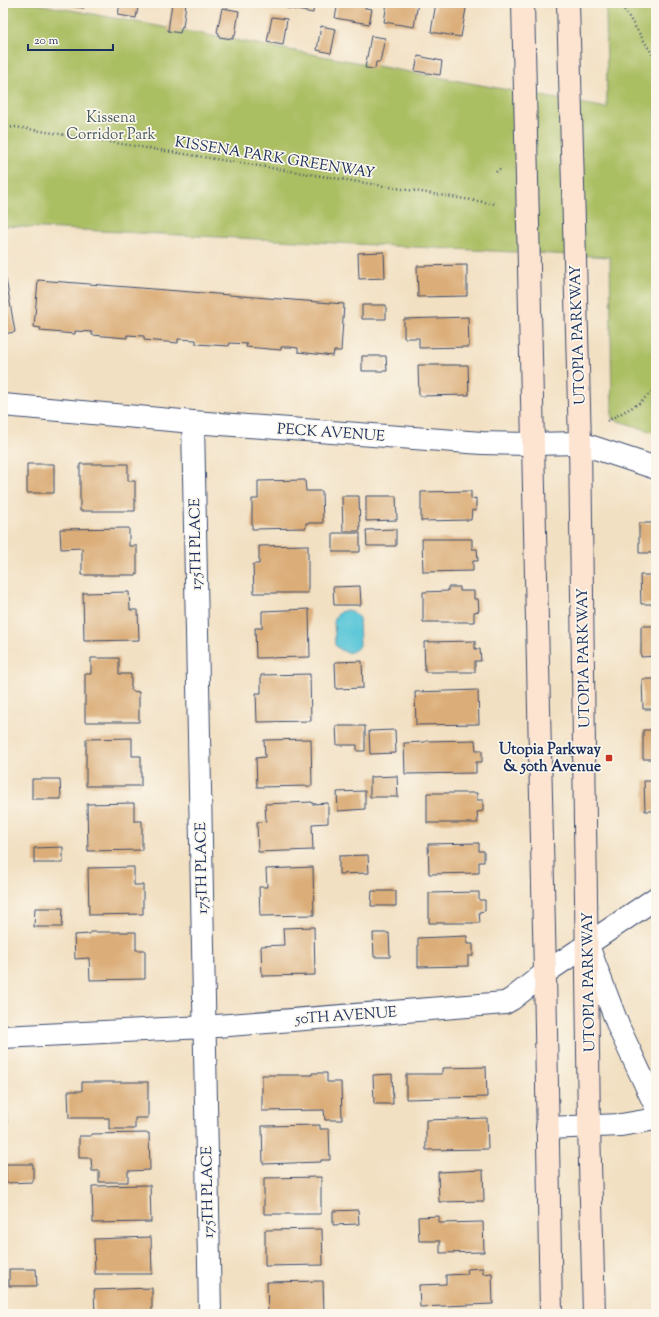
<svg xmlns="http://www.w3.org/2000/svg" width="659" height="1317" viewBox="0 0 659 1317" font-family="'Sorts Mill Goudy',serif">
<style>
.green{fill:#aabe62;stroke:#627660}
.water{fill:#5dc7d8;stroke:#3c7b9b}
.building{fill:#dbad78}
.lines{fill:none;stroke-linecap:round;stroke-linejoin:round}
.minor-casing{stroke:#3b4a6d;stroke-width:24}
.secondary-casing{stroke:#3b4a6d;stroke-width:24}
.path{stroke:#3b4a6d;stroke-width:2.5;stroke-dasharray:1 3;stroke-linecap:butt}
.minor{stroke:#fff;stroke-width:22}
.secondary{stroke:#fde4d1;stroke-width:22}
.poi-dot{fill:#c8321e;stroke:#fbf7ec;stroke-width:1.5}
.labels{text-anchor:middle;stroke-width:3.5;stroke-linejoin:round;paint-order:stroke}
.park-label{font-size:15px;fill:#465a5f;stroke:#fbf7ec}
.street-label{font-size:15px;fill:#1b2f5e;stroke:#fbf7ec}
.poi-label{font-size:15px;font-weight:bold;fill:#1b2f5e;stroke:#fbf7ec;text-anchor:end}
</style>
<rect width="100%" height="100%" fill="#fbf7ec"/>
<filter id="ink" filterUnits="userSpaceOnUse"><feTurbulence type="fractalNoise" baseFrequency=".025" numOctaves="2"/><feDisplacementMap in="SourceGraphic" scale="8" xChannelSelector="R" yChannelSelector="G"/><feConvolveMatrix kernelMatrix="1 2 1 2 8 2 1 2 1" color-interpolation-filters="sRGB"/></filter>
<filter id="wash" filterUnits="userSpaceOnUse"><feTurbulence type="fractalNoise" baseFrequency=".012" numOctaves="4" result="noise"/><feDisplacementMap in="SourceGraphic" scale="16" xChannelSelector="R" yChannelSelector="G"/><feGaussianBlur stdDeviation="0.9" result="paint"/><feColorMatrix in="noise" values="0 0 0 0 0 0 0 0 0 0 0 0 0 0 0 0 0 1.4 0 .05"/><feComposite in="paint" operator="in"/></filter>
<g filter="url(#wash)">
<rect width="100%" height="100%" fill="#f2e0c2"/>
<path class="green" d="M3 3H32L607 108 606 3H656V433L612 419 610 257 3 226Z"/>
<path class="water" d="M347 610 353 612 359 618 360 646C350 655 345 654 335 645L334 618 340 612Z"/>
<g id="blocks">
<path class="building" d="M71 3H85L84 8 70 6Z
M120 3H139L136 18 118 15Z
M172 3H186L183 27 182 26 180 33 168 31Z
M287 3H314L313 13 286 8Z
M338 3H366L365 8 372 9 369 24 335 18Z
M387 3H418L414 27 384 22Z
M436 3H467L461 37 431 32Z
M222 8 239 11 235 36H233V39L219 37V33L217 32Z
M272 17 287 19 283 45 267 42Z
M321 26 336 29 331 53 317 50Z
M371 36 385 38 380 62H376L375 69 365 68Z
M418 56 442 61 440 75 415 71Z
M384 252 385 278 359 279 358 253Z
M467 265V296L418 297 417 266Z
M6 279 15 332 3 334V280Z
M38 280 344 304 341 351H334L333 356 298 352V348L290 347H281V350L246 347 247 344 230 343 229 346 196 344V340L178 339V343L144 340V336L127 335V338L92 335V332L75 331V334L40 331 41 328 34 327Z
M362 305H386V319H362Z
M468 317 469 347 419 348V338H404V319Z
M362 356H386L387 371H362Z
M418 365H468L469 395 419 396Z
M27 464H54V493H27Z
M80 464H128V481H135V511H80Z
M305 480 306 491H322L323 523H306V528L252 529V499H258V481Z
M471 491V499L476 498V511L472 510 471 520 421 521V492Z
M342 496H359L360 531H343Z
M366 496H396L397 520 366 521Z
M639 523H656V553H639Z
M129 528V546H137V575H82V548L61 549 60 529Z
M396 529V546H367L366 530Z
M333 533H360V552H333Z
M422 539H472V549H477L478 561H473V571L423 572Z
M308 545V593H254L253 564H259V546Z
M640 575H656V604H641Z
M360 586 361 605H334L333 587Z
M448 587H460V591H474V599H478L479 611 474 612V622H423V592L448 591Z
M129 592 130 610H138L139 640 84 641 83 593Z
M309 609 310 657 256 658 255 628H262V611Z
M641 626H656V656L641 657Z
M475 641V649H480L481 661H475V672H425L424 642Z
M91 658H119V674H131V691L139 692V722H85V674H91Z
M362 661 363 688 336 689 335 662Z
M310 674 311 721 257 722 256 693H261V675Z
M642 679H656V709H643Z
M478 690 479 724 416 725 415 692Z
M336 726H365V751H357V745H337Z
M395 730 396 753 370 754 369 731Z
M643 730H656V759H643Z
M132 738V756H141V786H86V739Z
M311 739 312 786 257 787 256 758 265 757 264 740Z
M475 740 476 750H482V762H476V773L405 774 404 743 425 742 426 741Z
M397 776 398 797H370V777Z
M32 779H60L61 799H32Z
M644 781H656V811H645Z
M365 791V809L338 811 337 792Z
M427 793H477V800H483V811L477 812 478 823H427Z
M312 802V804L328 803V823L312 824 313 850 258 852 257 822 266 821 265 804Z
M134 803V821H142V850L88 851 87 804Z
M479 843V851H484V862H479V873L429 874 428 844Z
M63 847V863H34V848Z
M368 855 369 873 339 874V856Z
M134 867V885H143V914L89 915 88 868Z
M313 867 314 915 260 916 259 887H267L266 869Z
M372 891H396V906H371Z
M479 892V900H485V911L479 912 480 923H429V893Z
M35 908H63L62 927H34Z
M314 927 315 975 262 976 261 946 284 945 283 928Z
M90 932H136V950H145V979L90 980 89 958 75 959 74 935 90 934Z
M373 933H389L390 957H374Z
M467 936V944H473V956H468V966L418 967V938Z
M486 1067 487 1097 406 1099V1074H442V1068Z
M312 1073H327V1082H341L342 1120H325L324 1110 262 1111V1075H312Z
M392 1074 393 1104H374L373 1075Z
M82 1082H148V1118H135V1129H109V1118H69L68 1091H82Z
M3 1098H6L7 1125H3Z
M487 1118 488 1149 426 1150V1120Z
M320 1125V1129H329L330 1160H321V1162L263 1164 262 1126Z
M149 1133 150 1170 128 1171V1182H99V1171H92L91 1158H79V1136H91V1134Z
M3 1138H4L5 1165H3Z
M6 1164H33V1182L6 1183Z
M483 1170 484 1201 439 1202 438 1172Z
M321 1177V1214H264V1178Z
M150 1185 151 1222 93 1223 92 1186Z
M358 1210 359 1224 333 1225V1211Z
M439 1216V1223L483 1222 484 1252 440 1253V1241H419L418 1217Z
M322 1229 323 1265 265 1266V1230Z
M151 1237 152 1274H95L94 1239Z
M483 1268V1274L492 1273 493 1304 420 1307 419 1285 446 1284V1275L468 1274 467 1269Z
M9 1269H36L37 1286H9Z
M323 1281 324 1314H268L267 1282Z
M152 1288V1314H95L94 1290Z"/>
</g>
</g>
<g filter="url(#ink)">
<use href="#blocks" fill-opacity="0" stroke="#3b4a6d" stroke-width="1"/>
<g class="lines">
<defs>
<path id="minor" d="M3 405 193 422 482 443 532 444 580 443 656 468
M193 422 210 1314
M588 946 619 1028 656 1107
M3 1037 204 1027 505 1003 512 999 545 973 656 898
M547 1128 621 1125 656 1119"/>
<path id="secondary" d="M523 3 545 973 551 1314
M568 3 580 443 589 1126 594 1314"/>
</defs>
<use href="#minor" class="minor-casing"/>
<use href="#secondary" class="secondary-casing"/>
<path class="path" d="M620 3 656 60
M3 128 16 127 496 204
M496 172 501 168
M607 421 638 404 656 388"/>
<use href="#minor" class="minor"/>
<use href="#secondary" class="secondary"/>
</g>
</g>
<rect class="poi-dot" x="605" y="754" width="8" height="8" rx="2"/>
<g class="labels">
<g class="park-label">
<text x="111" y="122">Kissena<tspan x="111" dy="17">Corridor Park</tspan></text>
</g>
<g class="street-label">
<text transform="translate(275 157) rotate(9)" y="5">KISSENA PARK GREENWAY</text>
<text transform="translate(577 335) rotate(-92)" y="5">UTOPIA PARKWAY</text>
<text transform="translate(331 432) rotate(4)" y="5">PECK AVENUE</text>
<text transform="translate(195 544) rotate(-91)" y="5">175TH PLACE</text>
<text transform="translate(583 658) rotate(-91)" y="5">UTOPIA PARKWAY</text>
<text transform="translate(201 868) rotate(-91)" y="5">175TH PLACE</text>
<text transform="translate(588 982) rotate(-91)" y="5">UTOPIA PARKWAY</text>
<text transform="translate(346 1015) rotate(-4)" y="5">50TH AVENUE</text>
<text transform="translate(207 1192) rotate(-91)" y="5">175TH PLACE</text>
</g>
<g class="poi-label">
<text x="601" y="754">Utopia Parkway<tspan x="601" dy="17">&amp; 50th Avenue</tspan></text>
</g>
</g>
<rect width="659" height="1317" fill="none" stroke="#fbf7ec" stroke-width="16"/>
<path d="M28 44v6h85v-6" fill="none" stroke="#1b2f5e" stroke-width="2"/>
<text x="34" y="44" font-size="12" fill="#1b2f5e" stroke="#fbf7ec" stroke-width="3" paint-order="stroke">20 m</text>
</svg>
